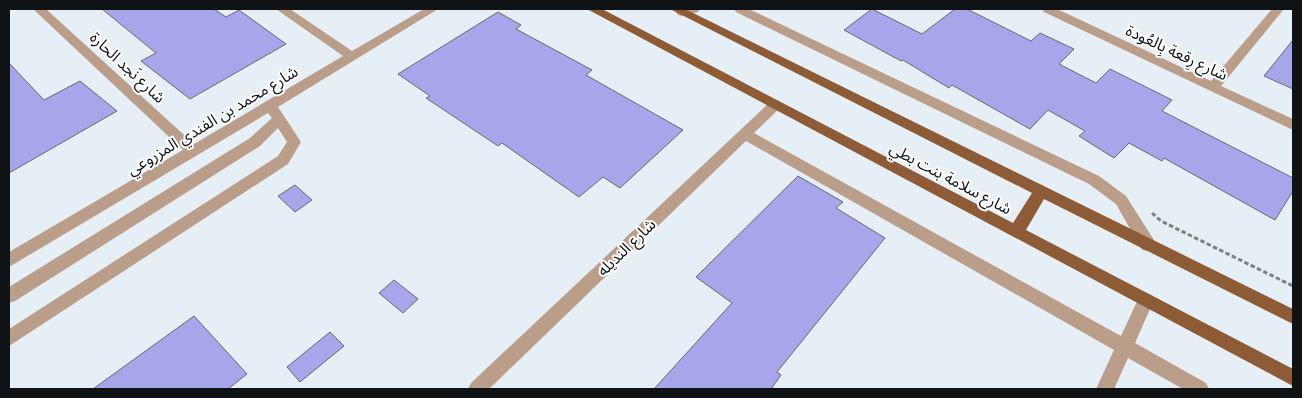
<svg xmlns="http://www.w3.org/2000/svg" width="1302" height="398" viewBox="0 0 1302 398" font-family="Cabin,'Noto Sans Arabic',sans-serif">
<style>
.building{fill:#a7a6eb;stroke:#686870}
.lines{fill:none;stroke-linecap:round;stroke-linejoin:round}
.path{stroke:#7d8287;stroke-width:3;stroke-dasharray:4.5 2.5;stroke-linecap:butt}
.minor{fill:#bb9e8a;fill-rule:evenodd}
.major{fill:#8d5b35;fill-rule:evenodd}
.labels{text-anchor:middle;stroke-width:4;stroke-linejoin:round;paint-order:stroke}
.street-label{font-size:16px;fill:#101315;stroke:#fff}
</style>
<rect width="100%" height="100%" fill="#e7eff6"/>
<path class="building" d="M102 9H214L226 17 239 10 286 44 190 99 141 61 156 53Z
M872 9 922 34 955 9H967L1031 41 1040 33 1074 49 1059 64 1096 83 1110 69 1172 100 1162 111 1293 178V191L1275 220 1164 158 1162 161 1129 143 1114 158 1079 136 1085 131 1048 110 1030 129 952 85 949 88 903 60 901 61 844 30Z
M498 12 521 25 516 29 592 70 586 75 683 130 620 188 603 177 579 197 502 143 498 146 426 98 430 96 398 74Z
M1293 40V89L1264 76Z
M9 63 44 100 80 81 117 111 9 173Z
M798 176 843 202 836 208 885 238 777 372 781 375 771 389H654L732 303 696 277Z
M295 185 312 200 295 212 278 196Z
M394 280 418 299 403 313 379 293Z
M194 316 247 374 228 389H93Z
M330 332 344 346 300 382 287 367Z"/>
<g class="lines">
<path class="path" d="M1152 213 1161 221 1293 286"/>
<path class="minor" d="M33 9H46L194 144 343 56 276 9H290L352 51 424 9H438L278 107 301 142 288 164 9 346V329L278 156 287 142 278 128 260 146 15 301 9 303V287L250 138 272 118 268 113 9 267V252L183 150Z
M678 9H700L698 12 682 16 678 15 676 12Z
M734 9H749L1099 176 1126 196 1154 240 1156 245 1154 250 1148 251 1142 250 1116 204 1089 184 736 12Z
M1042 9H1057L1211 81 1272 9H1284L1221 86 1293 119V130L1044 12Z
M775 100 780 102 782 105 780 108 754 133 1121 336 1140 295 1146 293 1152 295 1154 300 1135 343 1206 383 1209 389H1183L1128 358 1114 389H1096L1114 350 746 141 489 389H468L471 383 770 102Z"/>
<path class="major" d="M587 9H602L1013 223 1032 193 670 9H685L1293 309V324L1044 199 1026 230 1293 369V386Z"/>
</g>
<g class="labels">
<g class="street-label">
<text transform="translate(1177 52) rotate(25)" y="6">شارع رِقعة بِالعُودة</text>
<text transform="translate(128 67) rotate(43)" y="6">شارع نَجد الحارة</text>
<text transform="translate(212 120) rotate(-31)" y="6">شارع محمد بن الفندي المزروعي</text>
<text transform="translate(951 178) rotate(28)" y="6">شارع سلامة بنت بطي</text>
<text transform="translate(626 247) rotate(-44)" y="6">شارع النديله</text>
</g>
</g>
<rect width="1302" height="398" fill="none" stroke="#101315" stroke-width="20"/>
</svg>
